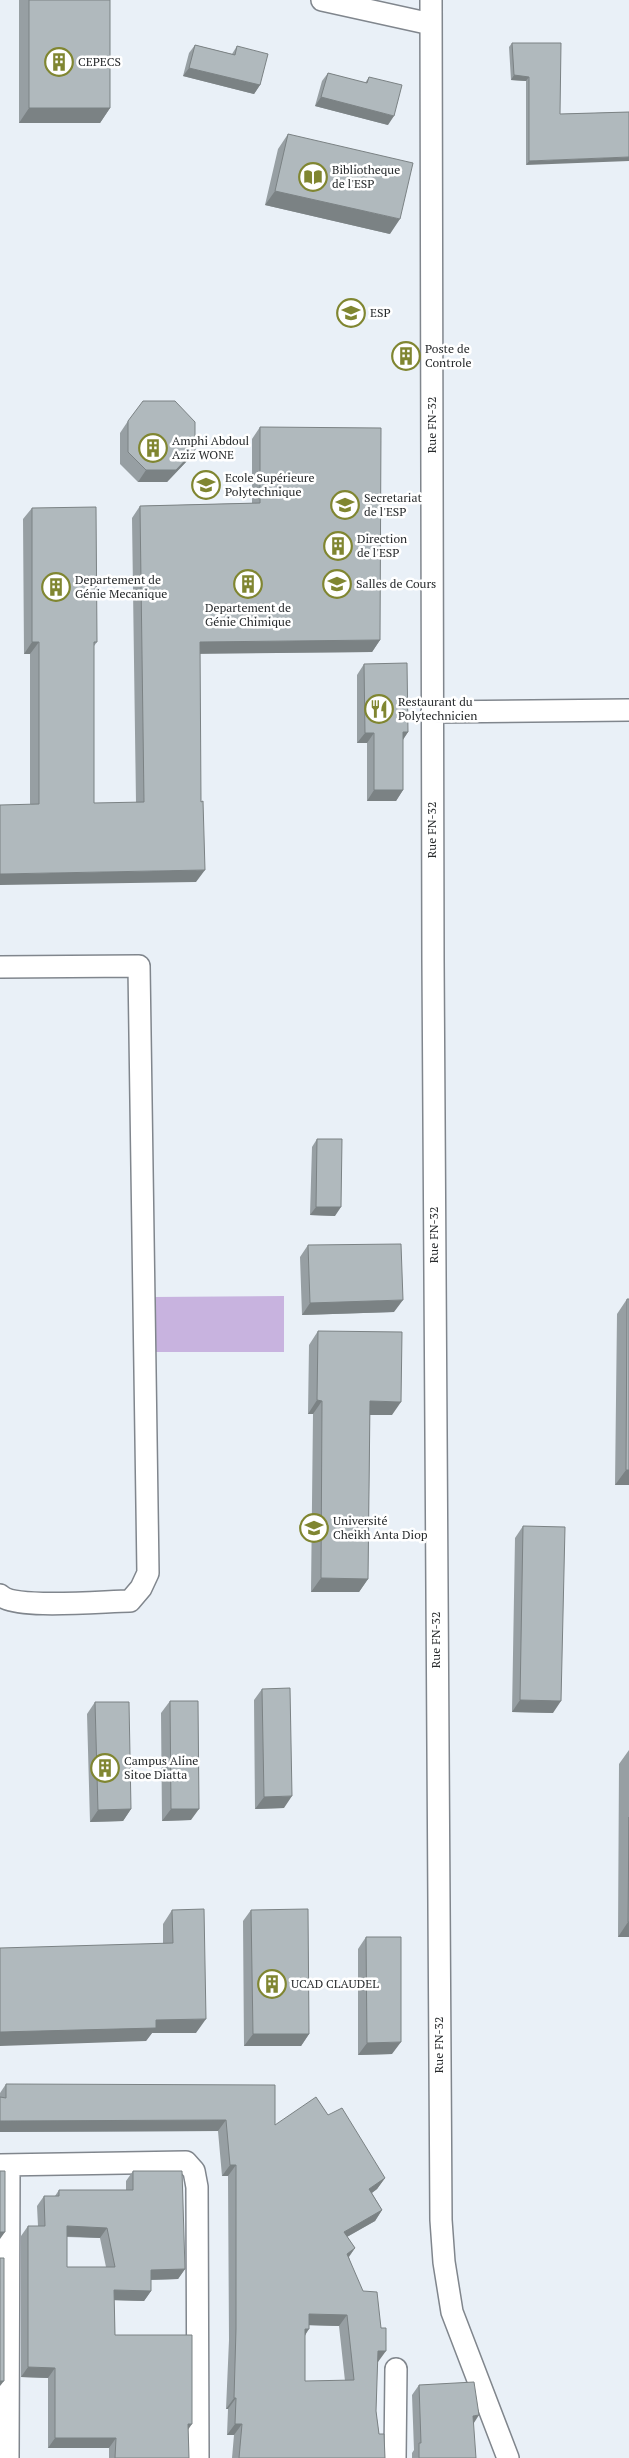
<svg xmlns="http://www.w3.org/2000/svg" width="629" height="2458" viewBox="0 0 629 2458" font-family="'PT Serif',serif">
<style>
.green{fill:#c8b3df}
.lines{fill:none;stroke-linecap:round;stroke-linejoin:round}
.street-casing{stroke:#80868d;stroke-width:24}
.street{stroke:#fff;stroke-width:21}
.wall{fill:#979fa3;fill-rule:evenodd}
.shaded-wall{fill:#7b8284}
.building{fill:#b0b9bd;stroke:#7b8284;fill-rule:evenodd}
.labels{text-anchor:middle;stroke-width:5;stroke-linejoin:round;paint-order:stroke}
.poi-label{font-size:12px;fill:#272a2c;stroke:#fff;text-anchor:start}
.street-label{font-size:12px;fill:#272a2c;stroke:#fff}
</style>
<rect width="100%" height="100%" fill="#e9f0f7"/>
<path class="green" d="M284 1296V1352H153V1297Z"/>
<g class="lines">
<defs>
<path id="street" d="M322 0 431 24
M431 0 433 960 441 2220 444 2262 452 2312 508 2458
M432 712 629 710
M0 967 139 966 148 1573 141 1588 130 1601C105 1601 15 1610 0 1595
M0 2165 186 2162 194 2171 197 2187 198 2458
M8 2458 9 2165
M395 2458 396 2369"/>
</defs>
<use href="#street" class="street-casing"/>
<use href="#street" class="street"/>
</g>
<path class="wall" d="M19 0H110V108L100 123H19Z
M512 43 560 114 629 112 526 165V81L511 80 509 47Z
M195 45 232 54 237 46 260 85 254 94 183 76 189 53Z
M328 73 365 83 369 77 388 125 315 106 322 81Z
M288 134 390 234 265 205 278 149Z
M128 421 186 462 167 482H138L120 464V433Z
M260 427 380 640 372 652 200 653 196 882 30 804V654H24L23 519 32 508 97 642 94 646V803H136L132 518 140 506 252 503V439Z
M364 664 408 732 403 739V790L396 801H367V743H357V675Z
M317 1139 335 1216 310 1215 312 1147Z
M308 1245 394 1312 302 1315 300 1257Z
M627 1299H629V1485H615L617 1314Z
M318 1331 392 1415H370L368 1579 359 1592H311L313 1414H308L309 1345Z
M523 1526 553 1713 512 1712 515 1538Z
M262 1689 284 1808 255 1809 254 1700Z
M170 1701 191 1820 162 1821 161 1713Z
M95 1702 131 1809 123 1821 90 1822 87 1714Z
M629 1750V1937H618L619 1764Z
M172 1910 196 2033H152L146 2041 163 1943V1924Z
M251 1910 309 2034 301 2046H244L243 1921Z
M366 1937 392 2054 358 2055V1949Z
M6 2084 275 2125 328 2115 385 2178 377 2189 372 2193 382 2210 375 2221 347 2237 355 2248 349 2257 378 2362H377L376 2411 379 2434 385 2458H232L234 2435H227L228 2409H226L229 2340 228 2176H222L218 2131 0 2132V2093ZM309 2325 339 2326 345 2381H305V2336Z
M133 2171 185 2269 178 2279 151 2280V2291L144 2301 114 2300 115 2335 188 2430 189 2458H109V2448H48V2378L21 2377V2236L28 2226H38L37 2206 44 2196H55L59 2190H126V2181ZM67 2237 100 2238 106 2267H67Z
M419 2385 476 2458H412V2453L414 2450 412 2395Z"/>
<path class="shaded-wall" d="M189 68 260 85 254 94 183 76Z
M514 75 529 77 526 81 511 80Z
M321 97 394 116 388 125 315 106Z
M29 108H110L100 123H19Z
M629 157V161L526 165 529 161Z
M275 191 400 219 390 234 265 205Z
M195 450 186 462 167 482H138L146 470Z
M380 640 372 652 192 654 200 642Z
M32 642H39L30 654H24Z
M403 732H408L401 743Z
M365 733H374L367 743H357Z
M374 790H403L396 801H367Z
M205 870 196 882 0 885V874Z
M316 1207H341L335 1216 310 1215Z
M403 1300 394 1312 302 1315 310 1303Z
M317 1400 322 1401 313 1414H308Z
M370 1401 401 1402 392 1415H360Z
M626 1470H629V1485H615Z
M321 1578 368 1579 359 1592H311Z
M520 1700 561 1701 553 1713 512 1712Z
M292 1796 284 1808 255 1809 264 1797Z
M131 1809 123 1821 90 1822 98 1810Z
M171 1809H199L191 1820 162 1821Z
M628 1922H629V1937H618Z
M206 2019 196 2033H152L146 2041 0 2046V2032L156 2020Z
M253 2034H309L301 2046H244Z
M401 2042 392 2054 358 2055 367 2043Z
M226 2120 218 2131 0 2132V2121Z
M230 2165H236L228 2176H222Z
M385 2178 377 2189 362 2200 369 2189Z
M382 2210 375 2221 336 2243 344 2232Z
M67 2226 107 2228 100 2238 60 2236Z
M0 2232H5L0 2239Z
M355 2248 347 2259V2254Z
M185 2269 178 2279 144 2280 151 2270Z
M114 2290 151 2291 144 2301 107 2300Z
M309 2314 347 2315 339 2326 302 2325Z
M305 2329H309L302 2340Z
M378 2351H386L378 2362H370Z
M28 2367 55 2368 48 2378 21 2377Z
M0 2381H4L0 2386Z
M234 2398H236L228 2409H226Z
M479 2415 472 2426 473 2416Z
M188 2424H192L185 2434Z
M235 2424H242L234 2435H227Z
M55 2438H116L109 2448H48Z"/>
<path class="building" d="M29 0H110V108H29Z
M512 43H561L560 114 629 112V157L529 161V77L514 75Z
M195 45 235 55 237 46 268 54 260 85 189 68Z
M328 73 367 83 369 77 402 85 394 116 321 97Z
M288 134 413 163 400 219 275 191Z
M143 401H175L195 422V450L176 470H146L128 452V421Z
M260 427 381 428 380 640 200 642 201 802 203 801 205 870 0 874V805L39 804V642H32V508L96 507 97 642H94V803L144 802 140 506 260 503Z
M407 663 408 732H403V790H374V733H365L364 664Z
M317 1139H342L341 1207H316Z
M401 1244 403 1300 310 1303 308 1245Z
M627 1299H629V1470H626Z
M318 1331 402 1332 401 1402 370 1401 368 1579 321 1578 322 1401 317 1400Z
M523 1526 565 1527 561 1701 520 1700Z
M290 1688 292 1796 264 1797 262 1689Z
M170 1701H198L199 1809H171Z
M95 1702H129L131 1809 98 1810Z
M629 1817V1922H628Z
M204 1909 206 2019 156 2020V2028L0 2032V1948L173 1943 172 1910Z
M308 1909 309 2034H253L251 1910Z
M366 1937H401V2042L367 2043Z
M6 2084 275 2085V2125L316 2097 328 2115 342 2108 385 2178 369 2189 382 2210 344 2232 355 2248 347 2254 363 2291 377 2292 381 2328H386V2351H378L376 2411 379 2434H384L385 2458H239L242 2424H235L236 2398H234L236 2329V2165H230L226 2120 0 2121V2097L6 2098ZM309 2314 347 2315 354 2380 305 2381V2329H309Z
M0 2171H5V2232H0Z
M133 2171H182L185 2269 151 2270V2291L114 2290 115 2335H192V2424H188L189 2458H115L116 2438H55V2368L28 2367V2226H45L44 2196H59V2190H133ZM67 2226 107 2228 115 2267H67Z
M0 2258H4V2381H0Z
M474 2382 479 2415 473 2416 476 2458H419V2443H421L419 2385Z"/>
<defs>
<symbol id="building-ring" viewBox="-11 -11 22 22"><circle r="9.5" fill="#fff" stroke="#808631" stroke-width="1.5"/><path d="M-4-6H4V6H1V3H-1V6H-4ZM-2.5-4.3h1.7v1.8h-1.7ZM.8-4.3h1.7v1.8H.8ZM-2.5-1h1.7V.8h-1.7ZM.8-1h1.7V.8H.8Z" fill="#808631"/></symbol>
<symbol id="library-ring" viewBox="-11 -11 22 22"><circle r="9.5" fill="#fff" stroke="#808631" stroke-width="1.5"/><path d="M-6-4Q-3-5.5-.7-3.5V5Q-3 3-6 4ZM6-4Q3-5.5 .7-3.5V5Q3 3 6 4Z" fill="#808631"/></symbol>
<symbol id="university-ring" viewBox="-11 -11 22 22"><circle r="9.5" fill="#fff" stroke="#808631" stroke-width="1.5"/><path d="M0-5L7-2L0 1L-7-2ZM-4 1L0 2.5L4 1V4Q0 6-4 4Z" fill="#808631"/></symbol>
<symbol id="restaurant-ring" viewBox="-11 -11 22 22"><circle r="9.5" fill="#fff" stroke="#808631" stroke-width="1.5"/><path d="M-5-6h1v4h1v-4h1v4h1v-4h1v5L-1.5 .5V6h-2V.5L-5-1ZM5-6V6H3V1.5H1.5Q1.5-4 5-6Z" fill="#808631"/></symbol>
</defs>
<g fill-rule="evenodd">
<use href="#building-ring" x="43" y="46" width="32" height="32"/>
<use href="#library-ring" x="297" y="161" width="32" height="32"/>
<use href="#university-ring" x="335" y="297" width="32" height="32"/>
<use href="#building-ring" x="390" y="340" width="32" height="32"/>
<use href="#building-ring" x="137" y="432" width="32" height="32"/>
<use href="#university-ring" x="190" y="469" width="32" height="32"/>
<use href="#university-ring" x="329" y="489" width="32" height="32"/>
<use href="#building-ring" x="322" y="530" width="32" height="32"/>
<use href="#building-ring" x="232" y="568" width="32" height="32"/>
<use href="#university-ring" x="321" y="568" width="32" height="32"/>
<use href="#building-ring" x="40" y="571" width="32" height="32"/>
<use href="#restaurant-ring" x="363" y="693" width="32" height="32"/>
<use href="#university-ring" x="298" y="1512" width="32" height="32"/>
<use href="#building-ring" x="89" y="1752" width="32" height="32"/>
<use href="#building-ring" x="256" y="1968" width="32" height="32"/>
</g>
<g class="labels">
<g class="poi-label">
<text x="78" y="66">CEPECS</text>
<text x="332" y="174">Bibliotheque<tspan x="332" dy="14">de l'ESP</tspan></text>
<text x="370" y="317">ESP</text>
<text x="425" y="353">Poste de<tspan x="425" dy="14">Controle</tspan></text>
<text x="172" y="445">Amphi Abdoul<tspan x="172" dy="14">Aziz WONE</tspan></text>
<text x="225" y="482">Ecole Supérieure<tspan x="225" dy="14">Polytechnique</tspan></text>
<text x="364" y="502">Secretariat<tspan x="364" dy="14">de l'ESP</tspan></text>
<text x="357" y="543">Direction<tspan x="357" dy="14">de l'ESP</tspan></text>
<text x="75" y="584">Departement de<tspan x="75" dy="14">Génie Mecanique</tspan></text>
<text x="356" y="588">Salles de Cours</text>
<text x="248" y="612" text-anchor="middle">Departement de<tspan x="248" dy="14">Génie Chimique</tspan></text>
<text x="398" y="706">Restaurant du<tspan x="398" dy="14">Polytechnicien</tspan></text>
<text x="333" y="1525">Université<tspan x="333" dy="14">Cheikh Anta Diop</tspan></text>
<text x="124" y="1765">Campus Aline<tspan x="124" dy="14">Sitoe Diatta</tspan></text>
<text x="291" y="1988">UCAD CLAUDEL</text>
</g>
<g class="street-label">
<text transform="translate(432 425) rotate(-90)" y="4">Rue FN-32</text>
<text transform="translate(432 830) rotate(-90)" y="4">Rue FN-32</text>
<text transform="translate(434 1235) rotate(-90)" y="4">Rue FN-32</text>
<text transform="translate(436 1640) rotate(-90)" y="4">Rue FN-32</text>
<text transform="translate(439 2045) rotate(-90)" y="4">Rue FN-32</text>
</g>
</g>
</svg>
